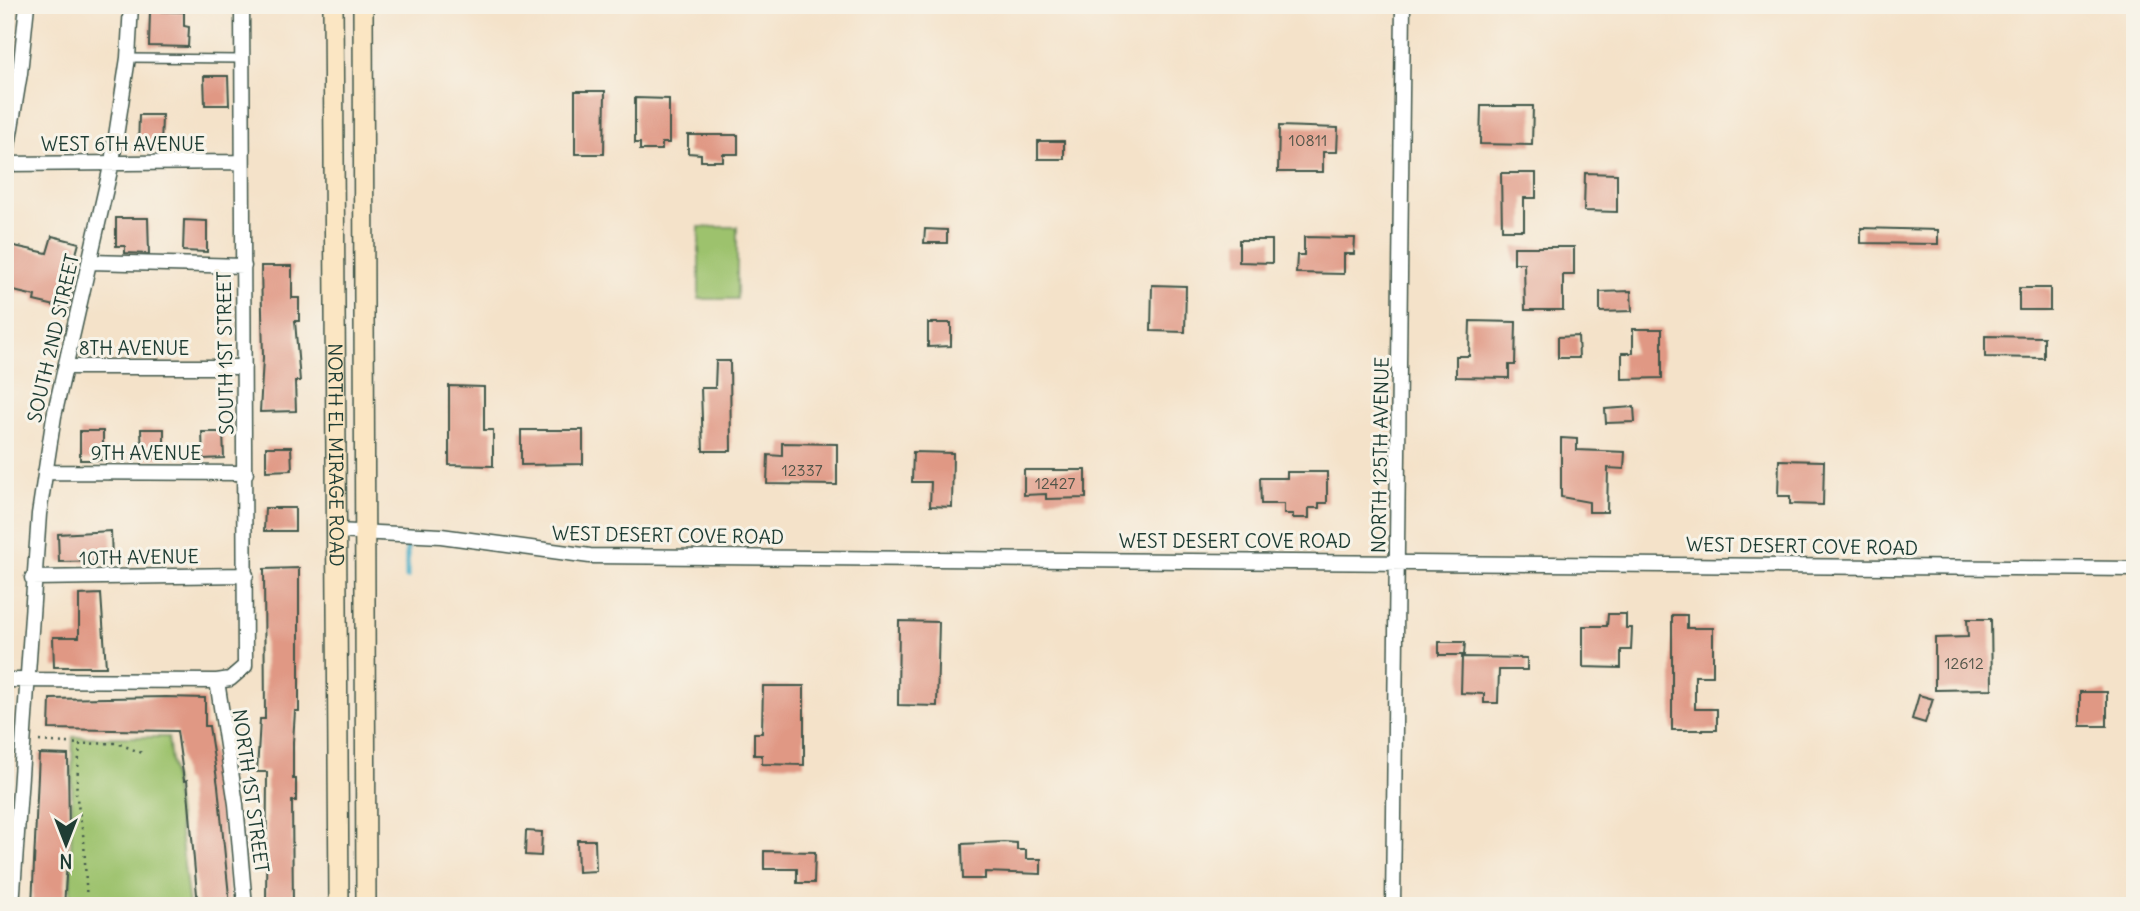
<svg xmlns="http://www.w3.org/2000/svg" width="2140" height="911" viewBox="0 0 2140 911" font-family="Delius,sans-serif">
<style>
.green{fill:#9dc26d;stroke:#5e8050;stroke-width:2}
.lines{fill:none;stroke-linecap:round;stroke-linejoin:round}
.stream{stroke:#47adc7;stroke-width:5}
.building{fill:#e09884}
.service-casing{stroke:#3f564a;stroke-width:10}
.minor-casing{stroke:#3f564a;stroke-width:17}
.secondary-casing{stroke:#3f564a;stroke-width:22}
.path{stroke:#3f564a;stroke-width:2.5;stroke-dasharray:2 5;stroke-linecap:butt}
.service{stroke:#fff;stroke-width:7}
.minor{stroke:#fff;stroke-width:14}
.secondary{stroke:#fbe6c3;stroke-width:19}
.labels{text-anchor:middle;stroke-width:6;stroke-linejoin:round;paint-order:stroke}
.number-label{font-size:16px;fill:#4f5448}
.street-label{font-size:19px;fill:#1f3d34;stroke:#f7f3e8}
</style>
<rect width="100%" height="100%" fill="#f7f3e8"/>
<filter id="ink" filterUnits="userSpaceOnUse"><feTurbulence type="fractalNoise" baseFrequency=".0143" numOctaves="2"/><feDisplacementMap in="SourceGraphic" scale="14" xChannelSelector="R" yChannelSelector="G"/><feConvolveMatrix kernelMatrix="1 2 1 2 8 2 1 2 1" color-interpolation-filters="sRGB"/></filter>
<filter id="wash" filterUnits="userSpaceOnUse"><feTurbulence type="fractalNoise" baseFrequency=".00686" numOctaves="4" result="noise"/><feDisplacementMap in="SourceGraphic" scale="28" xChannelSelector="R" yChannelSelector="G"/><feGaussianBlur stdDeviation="1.57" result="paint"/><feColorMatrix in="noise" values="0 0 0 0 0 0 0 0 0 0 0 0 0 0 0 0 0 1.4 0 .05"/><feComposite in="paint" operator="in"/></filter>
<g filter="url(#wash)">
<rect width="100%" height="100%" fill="#f4e2c9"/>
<path class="green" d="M699 227H737V299H699Z
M73 737H168L189 906H70Z"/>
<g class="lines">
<path class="stream" d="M407 546V577"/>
</g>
<g id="blocks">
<path class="building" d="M150 11 184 12V26L189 27 188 47 149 46Z
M204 76H228L229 105H205Z
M575 91H605L604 154H575Z
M635 98 669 99V143H662V150H640V143H635Z
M1481 106H1533L1532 145 1480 144Z
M139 115H162L161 149H138Z
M1279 126 1338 128 1337 152H1323V172H1278Z
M688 135H738V154H723V161H701V154L688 153Z
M1038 141H1064V159H1038Z
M1501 173H1536V198H1524V230H1502Z
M1585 173 1617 174V212L1584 211Z
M116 218H148L149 254 125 253V246H116Z
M184 220 207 221V252L183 251Z
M1861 228 1938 230V244L1861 243Z
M925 229 947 230V243H924Z
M52 236 79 243 73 265 78 266 68 309 34 301 35 296 5 289V244L47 253Z
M1304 237 1355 238 1354 254H1344V274L1296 273 1297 255H1304Z
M1239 240H1272V263L1239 262Z
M1514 247H1574V275H1563V310H1525L1524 263H1514Z
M261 266H292V298H299V321H295L300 381H295L296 411 260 412 263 358Z
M1152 285 1186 286 1185 332 1151 331Z
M2019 288H2050V310H2019Z
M1631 291 1632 311 1600 312V292Z
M1470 321 1516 322 1515 365H1509V378L1456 377V356H1469Z
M928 323H951V346L928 347Z
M1633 329H1662V378L1622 379V353H1633Z
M1578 336 1579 358H1558V337Z
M1985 336 2044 337V358L1985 357Z
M716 361H730L731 451H703L701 388H715Z
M449 386 484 387V430H493V466L449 465Z
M1634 407 1635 422 1606 423 1605 409Z
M141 429H164V458H142Z
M521 430H583V464L521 465Z
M80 431H103V460H80Z
M202 432H223L224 458 203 459Z
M1561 438 1577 439V450L1625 452 1624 469 1608 468 1607 512H1589V502L1561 497Z
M782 443 837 444V485L767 484 768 455 782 456Z
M266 447H291L292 470 266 471Z
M913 452 953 453 952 507 930 506 931 482H912Z
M1779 460 1824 461 1823 505 1790 504V496H1778Z
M1024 470H1086V498L1046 499V494L1024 495Z
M1287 472H1327V503H1319V508H1309V518H1293V514H1284V504H1261L1260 478H1287Z
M265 508H295V531H264Z
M111 531 112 561 59 562 58 534Z
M299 568V711H295L293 742V779H296V801H292L293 906H266L267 772H257L260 719H265L264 569Z
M101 594 106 667H54L53 637H79V595Z
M1608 614H1626V628H1632L1631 650H1621V668L1583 667V626H1607Z
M1672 615H1687V628H1713V676H1695V709H1717V730H1672Z
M1967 619H1991L1992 689 1935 690V638L1968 637Z
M899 621 939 622 937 706 898 705Z
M1439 642H1465L1464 655H1439Z
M1462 657 1527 658V670H1499L1498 703H1484V694L1461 693Z
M763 686H804V765L762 764V755H754V733H762Z
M2080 692H2107V726H2080Z
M1919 695 1933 699 1925 723 1912 719Z
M166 697 205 698V726H209L218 786 230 906H198L187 780 184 781 177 731 49 729 50 699Z
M39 754 68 755 69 835 64 906H32Z
M526 831 542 832 541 856 525 855Z
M577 840H595L596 871 578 872Z
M1004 842 1017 843V850H1026V859H1041V874L985 872V879H963L962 844Z
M764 851 815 852 814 883H797V869H764Z"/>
</g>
</g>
<g filter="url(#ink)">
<use href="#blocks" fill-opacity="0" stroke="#3f564a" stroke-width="2"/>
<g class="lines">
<defs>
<path id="service" d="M128 58 242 59"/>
<path id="minor" d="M5 164 242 162
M5 164 20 73 27 5
M90 262 244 266
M65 367H244
M45 472 246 473
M336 531 441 536 590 556 2135 569
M32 578 246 575
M5 680 217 681 230 679 245 666 242 5
M217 681 236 804 245 906
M12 906 39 514 54 416 112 162 128 58 131 5
M1393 906 1403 5"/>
<g id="secondary">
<path id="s1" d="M333 5 339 906"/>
<path d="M363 5 366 906"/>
</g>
</defs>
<use href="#service" class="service-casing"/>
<use href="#minor" class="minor-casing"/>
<use href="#secondary" class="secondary-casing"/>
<path class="path" d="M39 741 80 744
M87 906 84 840 76 793 80 744 117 743 142 753"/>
<use href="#service" class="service"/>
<use href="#minor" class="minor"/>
<use href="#secondary" class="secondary"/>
</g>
</g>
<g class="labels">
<g class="number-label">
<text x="1308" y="146">10811</text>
<text x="802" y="476">12337</text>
<text x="1055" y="489">12427</text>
<text x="1964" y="669">12612</text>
</g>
<g class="street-label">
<text x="123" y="151">WEST 6TH AVENUE</text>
<text transform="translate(53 338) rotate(-77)" y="7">SOUTH 2ND STREET</text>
<text x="134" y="355">8TH AVENUE</text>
<text transform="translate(225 353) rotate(-91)" y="7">SOUTH 1ST STREET</text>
<text x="146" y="460">9TH AVENUE</text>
<text transform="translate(1380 455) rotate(-89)" y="7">NORTH 125TH AVENUE</text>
<text dy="7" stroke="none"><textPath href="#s1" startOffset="450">NORTH EL MIRAGE ROAD</textPath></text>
<text transform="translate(668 535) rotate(1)" y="7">WEST DESERT COVE ROAD</text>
<text x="1235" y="548">WEST DESERT COVE ROAD</text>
<text transform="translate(1802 546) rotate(1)" y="7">WEST DESERT COVE ROAD</text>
<text transform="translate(139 557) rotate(-1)" y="7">10TH AVENUE</text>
<text transform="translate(251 791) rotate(82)" y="7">NORTH 1ST STREET</text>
</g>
</g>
<rect width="2140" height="911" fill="none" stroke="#f7f3e8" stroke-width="28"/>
<g transform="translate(66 844) rotate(180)" stroke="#f7f3e8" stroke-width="5" paint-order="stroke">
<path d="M0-5L12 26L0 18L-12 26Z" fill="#1f3d34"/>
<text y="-10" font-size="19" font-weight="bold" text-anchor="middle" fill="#1f3d34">N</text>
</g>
</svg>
